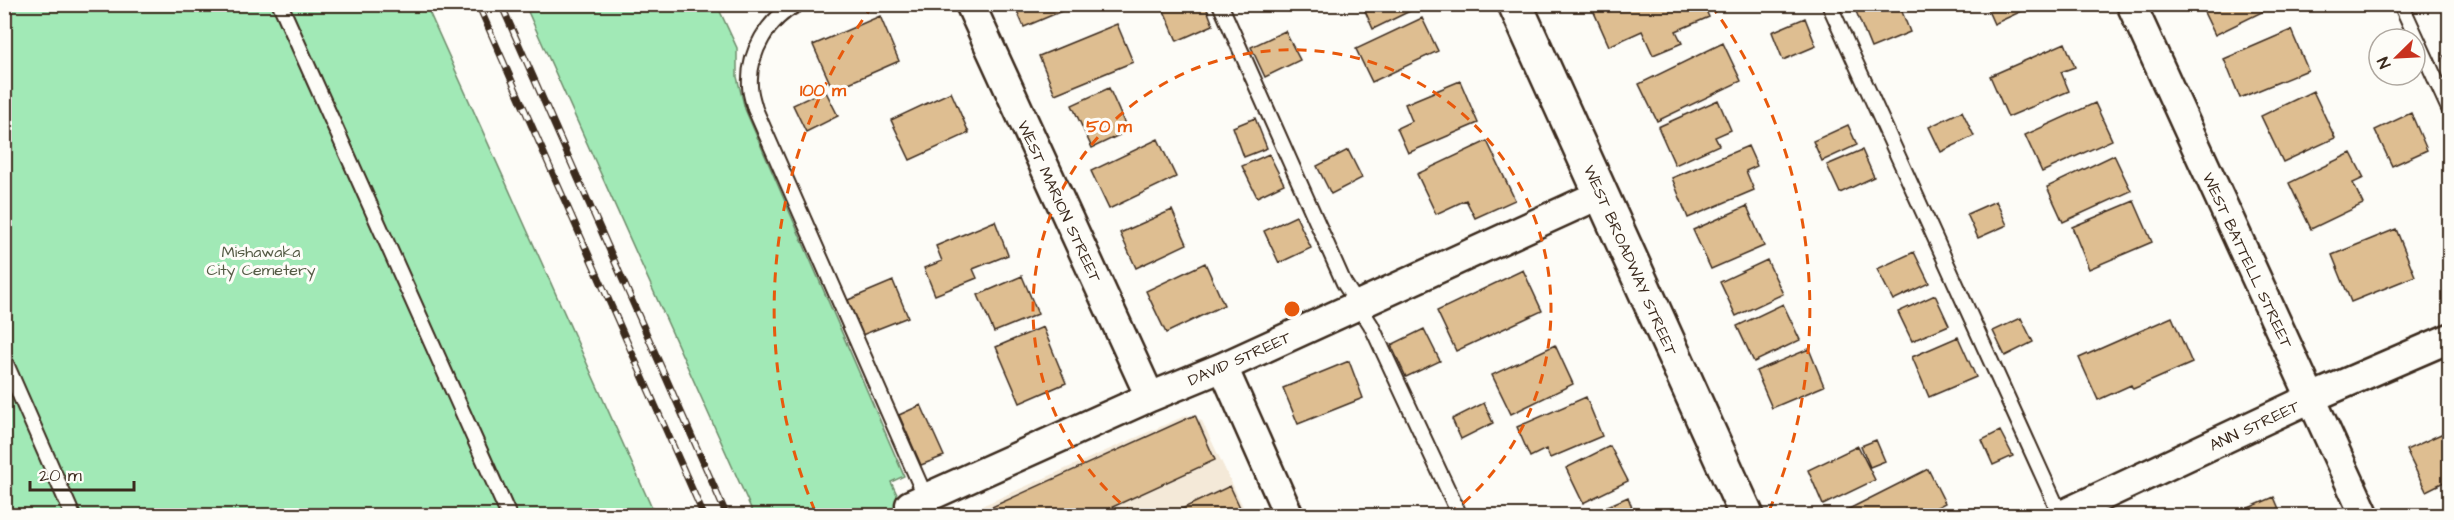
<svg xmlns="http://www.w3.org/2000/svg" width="2454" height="520" viewBox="0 0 2454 520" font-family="'Architects Daughter',sans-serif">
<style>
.built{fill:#f4e9d8}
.green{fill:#a1e9b6;stroke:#6e8a6a;stroke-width:1.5}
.building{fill:#debe91;stroke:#3b2a1e;stroke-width:1.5}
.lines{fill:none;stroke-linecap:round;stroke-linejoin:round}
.lane-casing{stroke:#3b2a1e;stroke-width:18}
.street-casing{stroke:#3b2a1e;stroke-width:33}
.secondary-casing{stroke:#3b2a1e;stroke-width:38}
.lane{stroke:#fdfcf7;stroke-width:14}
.street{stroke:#fdfcf7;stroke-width:28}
.secondary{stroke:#fdfcf7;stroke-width:33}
.rail-casing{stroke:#3b2a1e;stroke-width:7}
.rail{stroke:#fdfcf7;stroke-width:4.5;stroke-dasharray:14;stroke-linecap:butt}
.ring{fill:none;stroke:#e8590c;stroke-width:3;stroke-dasharray:10 8}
.labels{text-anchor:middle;stroke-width:6;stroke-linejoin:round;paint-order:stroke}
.street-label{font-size:16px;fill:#3b2a1e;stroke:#fdfcf7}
.park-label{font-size:16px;fill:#545a44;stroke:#fdfcf7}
.centre{fill:#e8590c;stroke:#fdfcf7;stroke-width:3}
.ring-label{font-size:18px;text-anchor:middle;font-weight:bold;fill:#e8590c;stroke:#fdfcf7;stroke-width:6;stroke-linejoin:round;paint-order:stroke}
</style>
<rect width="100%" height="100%" fill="#fdfcf7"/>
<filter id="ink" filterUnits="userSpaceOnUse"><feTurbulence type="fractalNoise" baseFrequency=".0167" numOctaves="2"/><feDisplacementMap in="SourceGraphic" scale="12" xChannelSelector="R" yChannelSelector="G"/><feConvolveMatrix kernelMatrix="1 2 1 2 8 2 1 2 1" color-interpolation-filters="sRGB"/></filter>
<g filter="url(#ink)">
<path class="built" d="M1187 415 1202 421 1247 515 959 516Z"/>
<path class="green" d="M4 5H426L655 515H5Z
M525 5H717L737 48V77L745 109 904 476 891 482 907 515H754Z"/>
<path class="building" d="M1014 4H1068L1069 8 1024 27Z
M1165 4H1205L1213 25 1177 41 1162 6Z
M1362 4H1410L1412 10 1373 29Z
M1606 4H1703L1709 17 1676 31 1682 43 1653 55 1642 31 1609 46 1593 10Z
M1867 4H1899L1910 32 1871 48 1855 9Z
M1985 4H2037L1994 24Z
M2200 4H2260L2264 11 2215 35Z
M880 16 899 61 833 90 813 45Z
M1422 18 1438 51 1372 82 1356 49Z
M1805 18 1816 46 1783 60 1772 32Z
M1117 24 1133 62 1055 94 1039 56Z
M2291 30 2308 70 2240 98 2224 59Z
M1285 31 1300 60 1265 77 1251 47Z
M1723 43 1741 81 1657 121 1639 84Z
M2065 43 2075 67 2061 72 2069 91 2008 117 1990 76Z
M2450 54V68L2444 56Z
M1460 81 1478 123 1408 153 1397 128 1412 121 1405 104Z
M1109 88 1128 131 1092 148 1072 105Z
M825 90 838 116 806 132 793 105Z
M2313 91 2335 138 2283 162 2261 116Z
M951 92 969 133 910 160 891 120Z
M1718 100 1731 130 1715 137 1719 145 1675 165 1658 127Z
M2095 103 2112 140 2042 172 2025 135Z
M1962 111 1974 136 1941 152 1929 127Z
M2411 113 2427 150 2392 166 2375 130Z
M1255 118 1267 148 1244 157 1233 127Z
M1848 125 1857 145 1822 161 1813 141Z
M1158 139 1176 177 1109 209 1091 171Z
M1487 141 1515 200 1475 218 1466 200 1436 214 1417 174Z
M1748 146 1757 166 1746 171 1754 190 1688 218 1672 178Z
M1348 150 1362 178 1331 194 1317 166Z
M1862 150 1874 177 1840 193 1827 165Z
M2351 153 2364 178 2353 183 2363 204 2311 229 2289 183Z
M1269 154 1284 184 1257 197 1242 166Z
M2114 155 2131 191 2063 222 2047 187Z
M1996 201 2007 225 1978 238 1967 214Z
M2134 201 2152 242 2089 269 2072 227Z
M1747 206 1764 246 1711 269 1693 230Z
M1172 210 1187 244 1136 268 1120 233Z
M1296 216 1311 248 1279 263 1264 231Z
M995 221 1008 255 973 269 977 278 935 295 924 268 942 261 936 246Z
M2396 229 2415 276 2351 302 2332 255Z
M1914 252 1929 283 1893 300 1877 269Z
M1767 260 1783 294 1736 316 1720 282Z
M1205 263 1224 305 1166 333 1146 291Z
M1523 270 1542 311 1456 351 1437 311Z
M1022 276 1038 314 994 332 978 295Z
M893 281 908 317 862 335 848 300Z
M1935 295 1949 325 1912 341 1898 312Z
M1783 304 1800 340 1754 362 1737 326Z
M2172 317 2192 363 2133 389 2131 385 2098 400 2079 358Z
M2021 318 2033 342 2005 356 1993 331Z
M1043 327 1066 383 1020 403 996 347Z
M1424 329 1440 361 1406 377 1391 345Z
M1958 337 1976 377 1929 397 1912 357Z
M1555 345 1573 384 1511 414 1492 375Z
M1809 349 1824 386 1772 408 1756 371Z
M1349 361 1363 398 1298 424 1283 388Z
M1586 397 1602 436 1550 458 1546 449 1530 457 1517 427Z
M1484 403 1493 423 1461 439 1452 419Z
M921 405 944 456 921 465 899 415Z
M1195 415 1215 460 1093 516H972Z
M2450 430V479L2426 491 2406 450Z
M2000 431 2013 456 1993 465 1982 440Z
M1876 440 1885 461 1870 467 1861 446Z
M1610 446 1628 481 1583 503 1566 468Z
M1858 446 1875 480 1823 505 1808 470Z
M1928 469 1945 503 1920 516H1835Z
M1230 486 1244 516H1172L1171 514Z
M1628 497 1635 516H1585Z
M2274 497 2282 516H2230Z"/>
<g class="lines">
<defs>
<path id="lane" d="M280 4 509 516
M798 4C768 18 748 53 750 86 750 93 753 102 755 109L926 498
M1220 4 1344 283 1371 325 1460 516
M1829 4 2061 516
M2401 4 2450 111
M4 359 73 516"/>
<path id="street" d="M970 4 1150 397
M2131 4 2365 516
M1223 367 1289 516
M910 505 1150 397 1223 367 1601 194
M2060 516 2311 398 2450 338"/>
<path id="secondary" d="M1515 4 1747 516"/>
</defs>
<use href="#lane" class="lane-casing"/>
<use href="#street" class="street-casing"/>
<use href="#secondary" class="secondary-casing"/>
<use href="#lane" class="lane"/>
<use href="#street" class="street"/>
<use href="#secondary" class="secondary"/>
<defs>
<path id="rail" d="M478 4 704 516
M501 4 727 516"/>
</defs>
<use href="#rail" class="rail-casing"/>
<use href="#rail" class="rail"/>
</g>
</g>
<g class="ring">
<path d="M1134 514A259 259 0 1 1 1450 514"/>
<path d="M815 511A518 518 0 0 1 873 5M1711 5A518 518 0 0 1 1769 511"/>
</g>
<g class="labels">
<g class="street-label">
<text transform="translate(1060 201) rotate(65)" y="6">WEST MARION STREET</text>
<text transform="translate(1631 260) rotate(66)" y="6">WEST BROADWAY STREET</text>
<text transform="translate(2248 260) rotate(65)" y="6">WEST BATTELL STREET</text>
<text transform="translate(1239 358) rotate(-24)" y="6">DAVID STREET</text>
<text transform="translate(2254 425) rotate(-25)" y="6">ANN STREET</text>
</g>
<g class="park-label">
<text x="261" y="257">Mishawaka<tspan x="261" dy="18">City Cemetery</tspan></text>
</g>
</g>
<circle cx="1292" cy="309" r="9" class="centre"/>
<g class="ring-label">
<text x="823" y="96">100 m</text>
<text x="1109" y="132">50 m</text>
</g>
<rect width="2454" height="520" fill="none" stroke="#fdfcf7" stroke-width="24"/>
<rect x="12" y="12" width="2430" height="496" fill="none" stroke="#3b2a1e" stroke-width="2" filter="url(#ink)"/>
<g transform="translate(2397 57) rotate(246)"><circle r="28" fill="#fdfcf7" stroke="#afa8a0" stroke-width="1.5"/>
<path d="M0-4.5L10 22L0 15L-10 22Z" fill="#c8321e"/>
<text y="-9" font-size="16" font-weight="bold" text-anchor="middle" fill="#3b2a1e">N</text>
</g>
<path d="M30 481v9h104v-9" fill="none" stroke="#3b2a1e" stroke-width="3"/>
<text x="39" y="481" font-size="18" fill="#3b2a1e" stroke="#fdfcf7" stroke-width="4.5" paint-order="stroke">20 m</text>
</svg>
